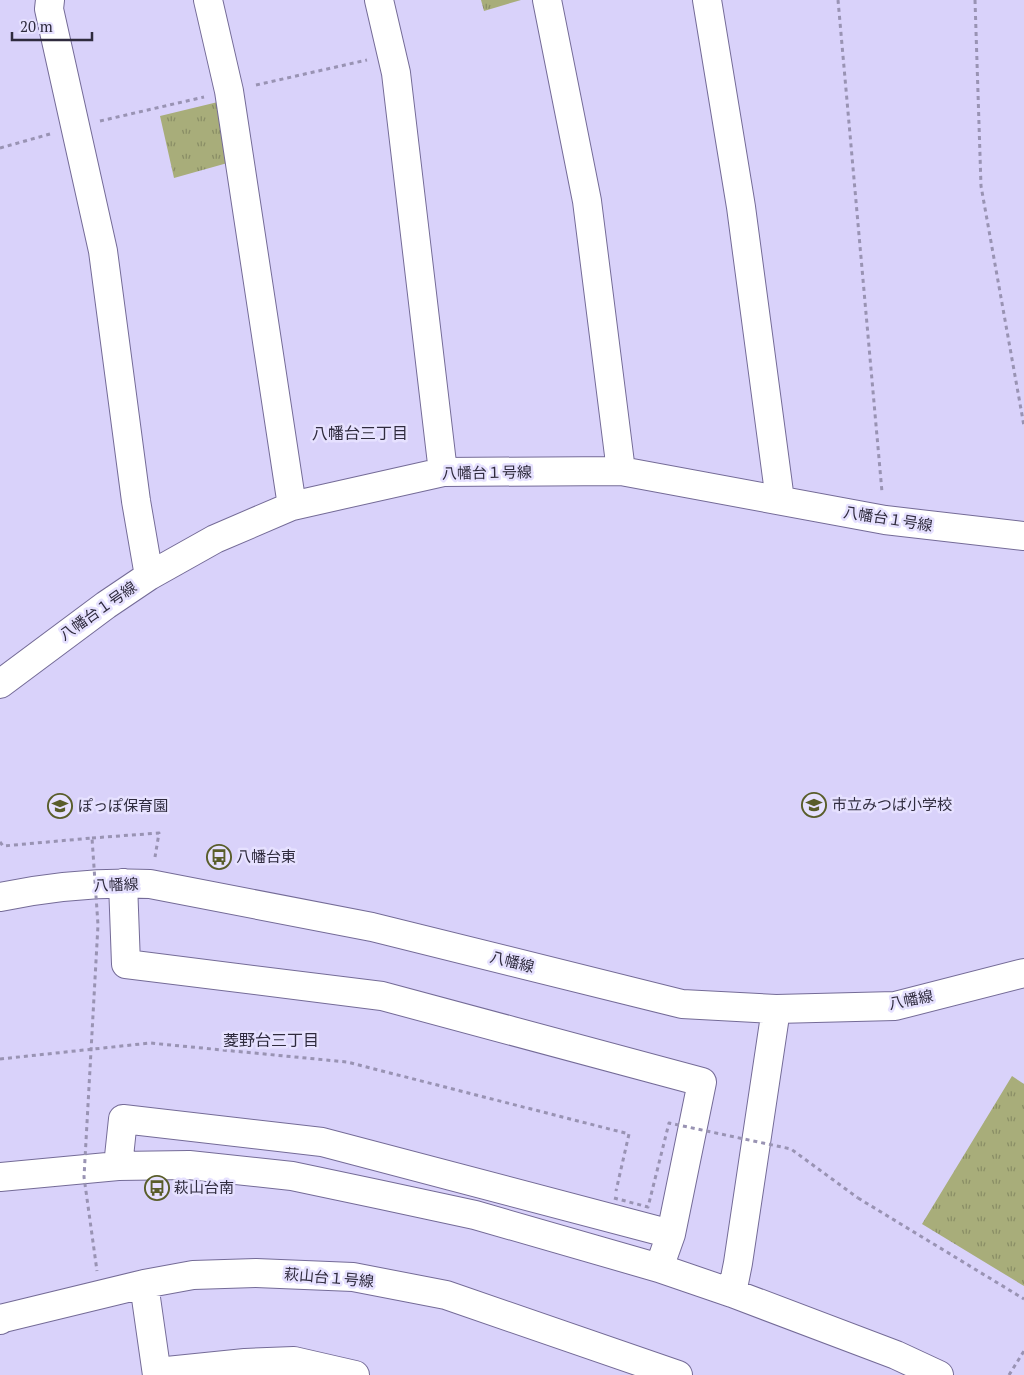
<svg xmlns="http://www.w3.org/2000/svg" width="1024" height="1375" viewBox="0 0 1024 1375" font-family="'PT Serif','Noto Sans JP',serif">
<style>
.park{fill:url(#park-tufts)}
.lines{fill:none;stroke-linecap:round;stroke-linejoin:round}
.minor-casing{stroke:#746b97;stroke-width:30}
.path{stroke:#9993b3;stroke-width:3;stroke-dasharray:4 4;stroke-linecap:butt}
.minor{stroke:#fff;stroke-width:28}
.path-bridge{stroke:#9993b3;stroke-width:3;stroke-dasharray:4 4;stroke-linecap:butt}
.labels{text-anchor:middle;stroke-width:5;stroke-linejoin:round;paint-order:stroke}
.street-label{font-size:15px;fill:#2f2b3e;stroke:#e6e1ff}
.poi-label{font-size:15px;fill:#2f2b3e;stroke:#e6e1ff;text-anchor:start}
.neighbourhood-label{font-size:16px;fill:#2f2b3e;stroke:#e6e1ff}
</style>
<defs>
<pattern id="park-tufts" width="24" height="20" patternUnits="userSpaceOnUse" patternTransform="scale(1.25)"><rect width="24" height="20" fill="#a8ad7a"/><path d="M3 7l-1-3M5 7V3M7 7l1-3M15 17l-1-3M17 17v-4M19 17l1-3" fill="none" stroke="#898d65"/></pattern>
</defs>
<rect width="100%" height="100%" fill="#d9d2fa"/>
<path class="park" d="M481 0H521L484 11Z
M222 101 231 162 174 178 160 116Z
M1012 1076 1024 1084V1286L922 1224Z"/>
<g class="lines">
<defs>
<path id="minor" d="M50 0 49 9 103 251 136 501 149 576
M208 0 229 91 292 506
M379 0 396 73 443 472
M547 0 587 201 621 471
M707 0 741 207 780 500
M0 684 106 605 149 576 215 539 292 506 443 472 621 471 885 520 1024 536
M123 883 126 964 382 996 702 1082 671 1234 659 1268
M0 897C49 887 100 882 150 884L372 927 682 1004 776 1009 895 1006 1024 973
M118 1166 123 1119 322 1142 671 1234
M0 1177 118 1166 189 1165 292 1176 382 1195 475 1215 659 1268 732 1293 896 1355 939 1375
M144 1284 157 1375
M732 1293 738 1263 776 1009
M0 1320 4 1318 144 1284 193 1275 256 1273 353 1277 446 1295 678 1375
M157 1372 245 1363 294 1361 355 1375"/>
</defs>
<use href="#minor" class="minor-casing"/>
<path class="path" d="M838 0 882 492
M975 0 981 186 1024 426
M256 85 367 60
M100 121 204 97
M0 148 50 134
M92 838 159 833 155 857
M0 1059 150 1043 347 1062 629 1134 616 1191
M858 1198 1024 1299
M1009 1375 1024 1351"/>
<use href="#minor" class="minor"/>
<path class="path-bridge" d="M0 842 3 846 92 838 98 925 84 1177 97 1271
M614 1198 648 1207 669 1123 791 1149 858 1198"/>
</g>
<defs>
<symbol id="school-ring" viewBox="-11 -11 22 22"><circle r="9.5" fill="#e6e1ff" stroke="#595d2a" stroke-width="1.5"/><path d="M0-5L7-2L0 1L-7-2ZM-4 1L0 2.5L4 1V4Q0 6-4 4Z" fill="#595d2a"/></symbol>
<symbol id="bus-ring" viewBox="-11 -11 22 22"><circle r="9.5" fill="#e6e1ff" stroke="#595d2a" stroke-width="1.5"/><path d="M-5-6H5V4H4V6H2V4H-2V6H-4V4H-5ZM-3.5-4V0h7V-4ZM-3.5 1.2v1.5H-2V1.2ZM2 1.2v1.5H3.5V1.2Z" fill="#595d2a"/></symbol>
</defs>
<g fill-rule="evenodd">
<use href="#school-ring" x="800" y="791" width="28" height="28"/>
<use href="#school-ring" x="46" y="792" width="28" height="28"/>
<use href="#bus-ring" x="205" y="843" width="28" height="28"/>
<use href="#bus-ring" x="143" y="1174" width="28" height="28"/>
</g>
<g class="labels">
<g class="street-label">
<text transform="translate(487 473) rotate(-1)" y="5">八幡台１号線</text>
<text transform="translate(888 519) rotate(9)" y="5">八幡台１号線</text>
<text transform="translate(98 611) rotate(-35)" y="5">八幡台１号線</text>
<text transform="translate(116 885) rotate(-2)" y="5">八幡線</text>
<text transform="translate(512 962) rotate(14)" y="5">八幡線</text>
<text transform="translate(911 1000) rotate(-11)" y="5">八幡線</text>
<text transform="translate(329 1278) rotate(5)" y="5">萩山台１号線</text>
</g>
<g class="poi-label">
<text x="832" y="810">市立みつば小学校</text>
<text x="78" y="811">ぽっぽ保育園</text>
<text x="236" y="862">八幡台東</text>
<text x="174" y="1193">萩山台南</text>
</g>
<g class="neighbourhood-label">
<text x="360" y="439">八幡台三丁目</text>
<text x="271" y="1046">菱野台三丁目</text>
</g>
</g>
<path d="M12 32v8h80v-8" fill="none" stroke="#2f2b3e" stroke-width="2.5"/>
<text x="20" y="32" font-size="15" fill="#2f2b3e" stroke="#e6e1ff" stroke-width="4" paint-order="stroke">20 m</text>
</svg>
